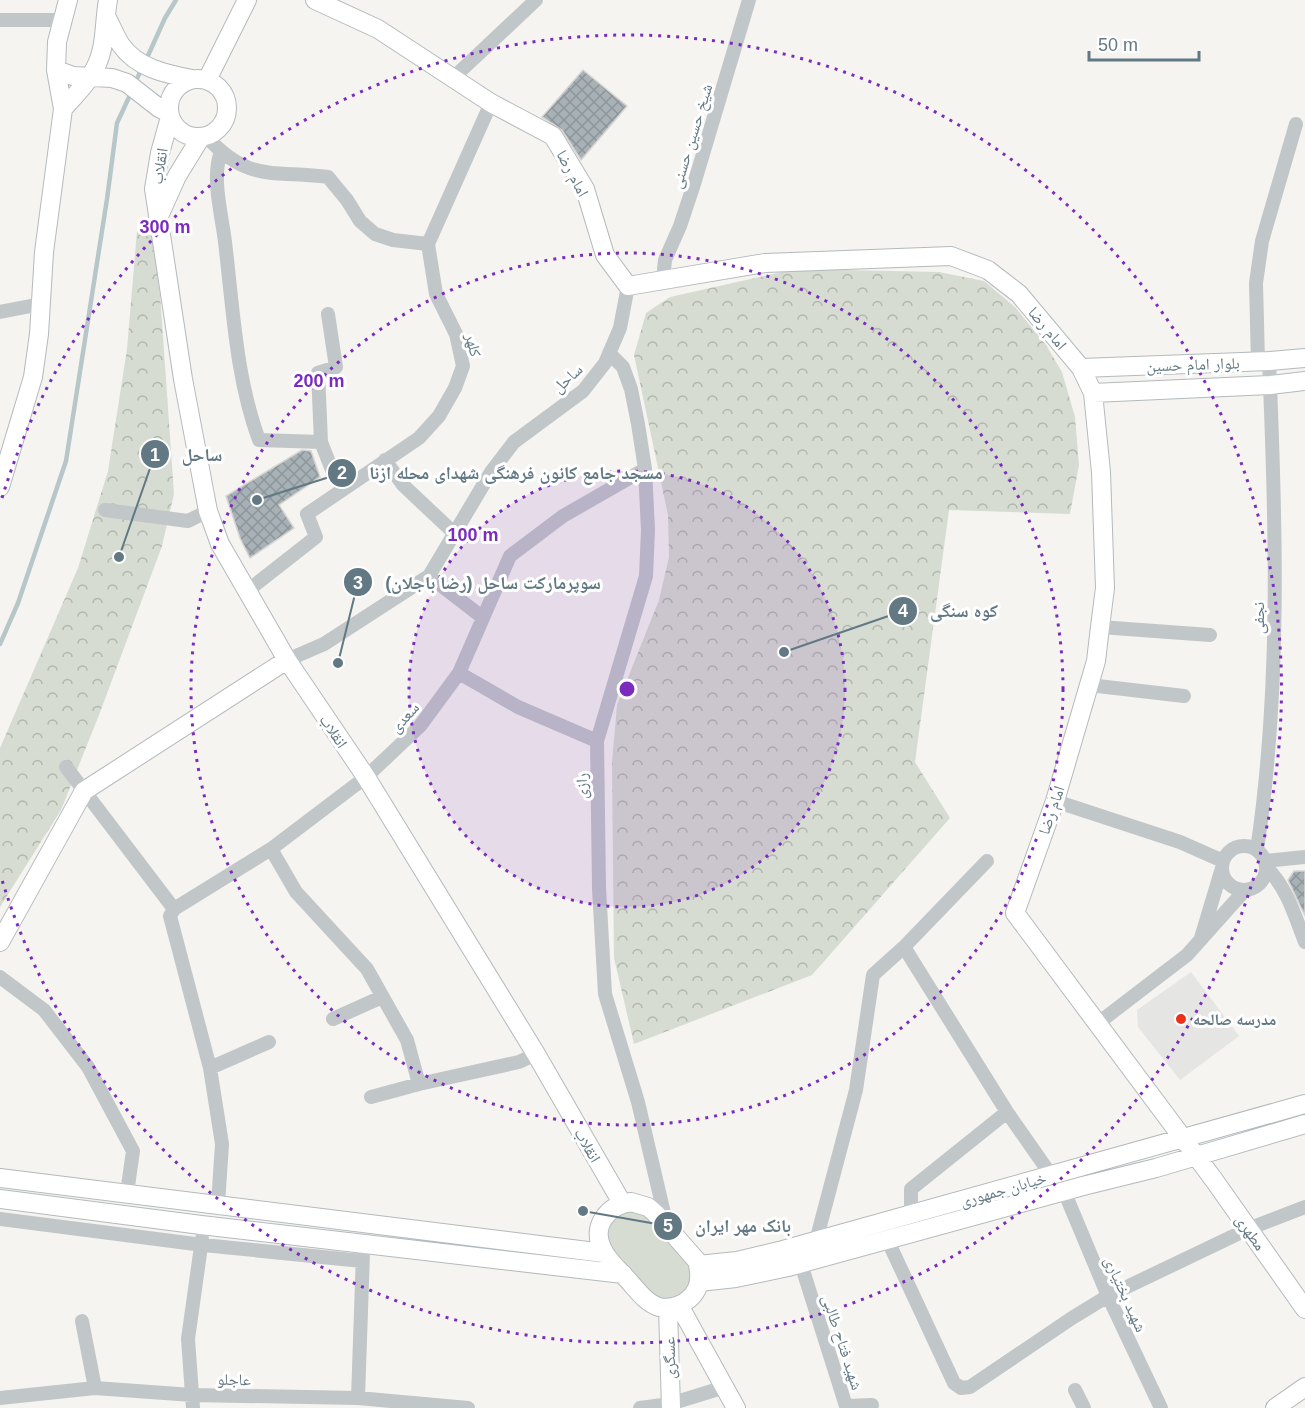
<svg xmlns="http://www.w3.org/2000/svg" width="1305" height="1408" viewBox="0 0 1305 1408" font-family="Arial,'Noto Naskh Arabic',sans-serif">
<style>
.built{fill:#e5e6e4}
.green{fill:#d6dcd1}
.park{fill:url(#park-crowns)}
.lines{fill:none;stroke-linecap:round;stroke-linejoin:round}
.stream{stroke:#b7c6c9;stroke-width:4.5}
.building{fill:url(#building-cross-hatch);stroke:#d6d5d3;stroke-width:1.5}
.secondary-casing{stroke:#b3babd;stroke-width:20}
.street{stroke:#c1c6c8;stroke-width:14}
.secondary{stroke:#fff;stroke-width:18}
.ring{fill:none;stroke:#7b2cbf;stroke-width:3;stroke-dasharray:3 6}
.poi-dot{fill:#ec3019;stroke:#fff;stroke-width:2}
.labels{text-anchor:middle;stroke-width:6;stroke-linejoin:round;paint-order:stroke}
.street-label{font-size:16px;fill:#627883;stroke:#fff}
.poi-label{font-size:16px;font-weight:bold;fill:#627883;stroke:#fff;text-anchor:start}
.centre{fill:#7b2cbf;stroke:#fff;stroke-width:3}
.ring-label{font-size:18px;text-anchor:middle;font-weight:bold;fill:#7b2cbf;stroke:#fff;stroke-width:6;stroke-linejoin:round;paint-order:stroke}
.leader{fill:none;stroke:#627883;stroke-width:2}
.callout-dot{fill:#627883;stroke:#fff;stroke-width:2}
.mark-label{font-size:18px;text-anchor:middle;font-weight:bold;fill:#fff}
.callout-label{font-size:18px;text-anchor:middle;font-weight:bold;fill:#627883;stroke:#fff;stroke-width:6;stroke-linejoin:round;paint-order:stroke}
</style>
<defs>
<pattern id="park-crowns" width="20" height="18" patternUnits="userSpaceOnUse" patternTransform="scale(1.5)"><rect width="20" height="18" fill="#d6dcd1"/><path d="M2 6a3 3 0 1 1 6 0M12 15a3 3 0 1 1 6 0" fill="none" stroke="#b1b7af"/></pattern>
<pattern id="building-cross-hatch" width="8" height="8" patternUnits="userSpaceOnUse" patternTransform="scale(1.5)"><rect width="8" height="8" fill="#a8b1b5"/><path d="M0 0l8 8M0 8l8-8" fill="none" stroke="#8c9599"/></pattern>
</defs>
<rect width="100%" height="100%" fill="#f5f4f0"/>
<path class="built" d="M1191 972 1239 1036 1180 1080 1138 1027 1137 1010Z"/>
<path class="green" d="M631 1210 644 1213 686 1258 692 1271 690 1285 681 1296 668 1300 654 1296 613 1251 609 1245 607 1231 612 1218Z"/>
<path class="park" d="M151 225 160 294 174 494 162 546 99 715 61 810 0 907V748L78 568 108 471 127 349 137 231Z
M796 269 939 272 984 281 1015 307 1046 345 1062 372 1075 417 1079 465 1070 514 949 510 915 762 950 818 812 975 634 1044 614 958 612 762 617 705 659 600 669 557 668 515 634 355 646 313 670 297Z"/>
<g class="lines">
<path class="stream" d="M146 60 165 18 176 0
M134 85 142 68
M0 644 18 603 66 461 107 199 117 123 131 93"/>
</g>
<path class="building" d="M583 70 627 106 581 160 562 130 542 117Z
M302 450 311 451 320 477 279 505 294 528 250 558 240 538 226 496Z
M1294 871H1305V916L1288 880Z"/>
<g class="lines">
<defs>
<path id="secondary" d="M315 0 378 29 491 103 553 136 585 189 605 255 628 286 765 263 951 256 988 270 1019 294 1081 368 1093 393 1101 472 1105 588 1100 627 1096 661 1055 801 1015 913 1214 1180 1305 1309
M106 16C111 25 115 36 121 45 137 68 166 74 192 79
M56 70 73 76 112 78 127 83 159 108 169 113
M169 108a29 29 0 1 1 58 0a29 29 0 1 1-58 0Z
M207 80 247 0
M63 109C75 95 90 81 97 64 106 45 104 21 108 0
M170 117 160 153 154 189 183 379 208 511 220 544 287 660 366 777 536 1054 622 1203
M159 216 177 176 201 137
M1081 368 1269 361 1305 358
M1093 393 1270 385 1305 381
M0 487 33 377 39 334 44 252 63 109 56 70 57 42 68 0
M0 942 84 791 287 660
M0 1178 604 1253
M0 1199 201 1225 623 1274
M631 1202 648 1207 655 1213 697 1261C701 1275 701 1289 689 1299 681 1306 670 1309 659 1307 646 1303 637 1290 628 1280 619 1270 607 1260 602 1248 591 1225 609 1205 631 1202Z
M698 1265 737 1261 783 1250 1305 1104
M699 1282 736 1278 788 1267 1083 1186 1156 1168 1305 1124
M679 1305 736 1408
M668 1308 671 1408
M1275 1408 1305 1387"/>
</defs>
<use href="#secondary" class="secondary-casing"/>
<path class="street" d="M0 20H63
M453 78 536 0
M206 136C248 183 273 170 328 177L347 200 360 221 375 234 393 240 428 244
M221 152C211 177 222 216 225 242 233 308 236 378 259 440L321 442
M428 244 491 103
M663 280 665 260 680 226 694 184 749 0
M0 312 41 304
M328 314 336 367 318 373 321 442 332 470 344 488
M609 353 623 367 631 389 638 424 645 469 648 530 646 576 597 741 599 888 605 994 638 1102 667 1226
M1258 362 1256 283 1262 241 1296 124
M385 460 403 485 454 533
M105 510 188 521 208 511
M429 576 482 617
M246 592 316 537 307 514 419 438 439 416 455 388 463 366 456 334 436 294 428 244
M1100 627 1210 635
M287 660 324 644 429 576 491 472 514 442 583 391 605 363 620 328 628 286
M1089 685 1184 696
M597 741 518 707 459 673 510 556 563 516 645 469
M66 767 174 909
M1055 801 1180 842 1223 861
M1222 868a22 22 0 1 1 44 0a22 22 0 1 1-44 0Z
M271 849 296 892 367 969 407 1040 419 1084
M1257 850C1281 689 1276 524 1269 361
M1265 861 1305 857
M1267 868C1287 888 1295 916 1305 942
M1201 938 1222 868
M904 947 1007 1112 1051 1175
M0 977 44 1010 88 1067 133 1151 127 1193
M333 1019 382 997
M1097 1024 1187 955 1245 890
M210 1068 269 1042
M371 1097 419 1084 519 1062 536 1054
M1064 1191 1108 1296 1161 1408
M218 1204 222 1144 210 1068 170 916 174 909 271 849 366 777 420 726 459 673
M911 1215V1189L1007 1112
M0 1219 203 1245 362 1261
M816 1241 856 1090 873 975 904 947 987 861
M888 1241 954 1383 961 1388 970 1387 1072 1318 1108 1296 1248 1229 1305 1207
M801 1264 846 1406 872 1405
M82 1321 95 1388
M1075 1390 1084 1408
M0 1398 95 1388 192 1395 358 1398 468 1408
M358 1398 363 1253
M193 1408 188 1339 202 1239
M640 1408 670 1404 725 1387"/>
<use href="#secondary" class="secondary"/>
</g>
<circle cx="627" cy="689" r="218" fill="#7b2cbf" fill-opacity=".12"/>
<g class="ring">
<circle cx="627" cy="689" r="218"/>
<circle cx="627" cy="689" r="436"/>
<path d="M2 498A654 654 0 1 1 2 880"/>
</g>
<circle class="poi-dot" cx="1181" cy="1019" r="6"/>
<g class="labels">
<g class="street-label">
<text transform="translate(691 136) rotate(-73)" y="6">شیخ حسین حسنی</text>
<text transform="translate(159 166) rotate(-81)" y="6">انقلاب</text>
<text transform="translate(573 173) rotate(62)" y="6">امام رضا</text>
<text transform="translate(1048 328) rotate(50)" y="6">امام رضا</text>
<text transform="translate(474 345) rotate(77)" y="6">کلهر</text>
<text transform="translate(1193 364) rotate(-2)" y="6">بلوار امام حسین</text>
<text transform="translate(567 378) rotate(-43)" y="6">ساحل</text>
<text transform="translate(1258 618) rotate(-90)" y="6">نجفی</text>
<text transform="translate(404 717) rotate(-48)" y="6">سعدی</text>
<text transform="translate(334 731) rotate(56)" y="6">انقلاب</text>
<text transform="translate(581 786) rotate(-91)" y="6">رازی</text>
<text transform="translate(1051 810) rotate(-71)" y="6">امام رضا</text>
<text transform="translate(588 1145) rotate(60)" y="6">انقلاب</text>
<text transform="translate(1003 1189) rotate(-16)" y="6">خیابان جمهوری</text>
<text transform="translate(1251 1232) rotate(55)" y="6">مطهری</text>
<text transform="translate(1126 1294) rotate(66)" y="6">شهید بختیاری</text>
<text transform="translate(843 1342) rotate(72)" y="6">شهید فتاح طالبی</text>
<text transform="translate(669 1358) rotate(-91)" y="6">عسگری</text>
<text transform="translate(234 1379) rotate(1)" y="6">عاجلو</text>
</g>
<g class="poi-label">
<text x="1193" y="1025">مدرسه صالحه</text>
</g>
</g>
<circle cx="627" cy="689" r="9" class="centre"/>
<g class="ring-label">
<text x="165" y="233">300 m</text>
<text x="319" y="387">200 m</text>
<text x="473" y="541">100 m</text>
</g>
<path class="leader" d="M119 557L155 454M257 500L342 473M338 663L358 582M784 652L903 611M583 1211L668 1226"/>
<g class="callout-dot">
<circle cx="119" cy="557" r="6"/>
<circle cx="257" cy="500" r="6"/>
<circle cx="338" cy="663" r="6"/>
<circle cx="784" cy="652" r="6"/>
<circle cx="583" cy="1211" r="6"/>
<circle cx="155" cy="454" r="15"/>
<circle cx="342" cy="473" r="15"/>
<circle cx="358" cy="582" r="15"/>
<circle cx="903" cy="611" r="15"/>
<circle cx="668" cy="1226" r="15"/>
</g>
<g class="mark-label">
<text x="155" y="461">1</text>
<text x="342" y="479">2</text>
<text x="358" y="589">3</text>
<text x="903" y="617">4</text>
<text x="668" y="1232">5</text>
</g>
<g class="callout-label">
<text x="202" y="461">ساحل</text>
<text x="516" y="479">مسجد جامع کانون فرهنگی شهدای محله ازنا</text>
<text x="493" y="589">سوپرمارکت ساحل (رضا باجلان)</text>
<text x="964" y="617">کوه سنگی</text>
<text x="743" y="1232">بانک مهر ایران</text>
</g>
<path d="M1089 51v9h110v-9" fill="none" stroke="#627883" stroke-width="3"/>
<text x="1098" y="51" font-size="18" fill="#627883" stroke="#ffffff" stroke-width="4.5" paint-order="stroke">50 m</text>
</svg>
